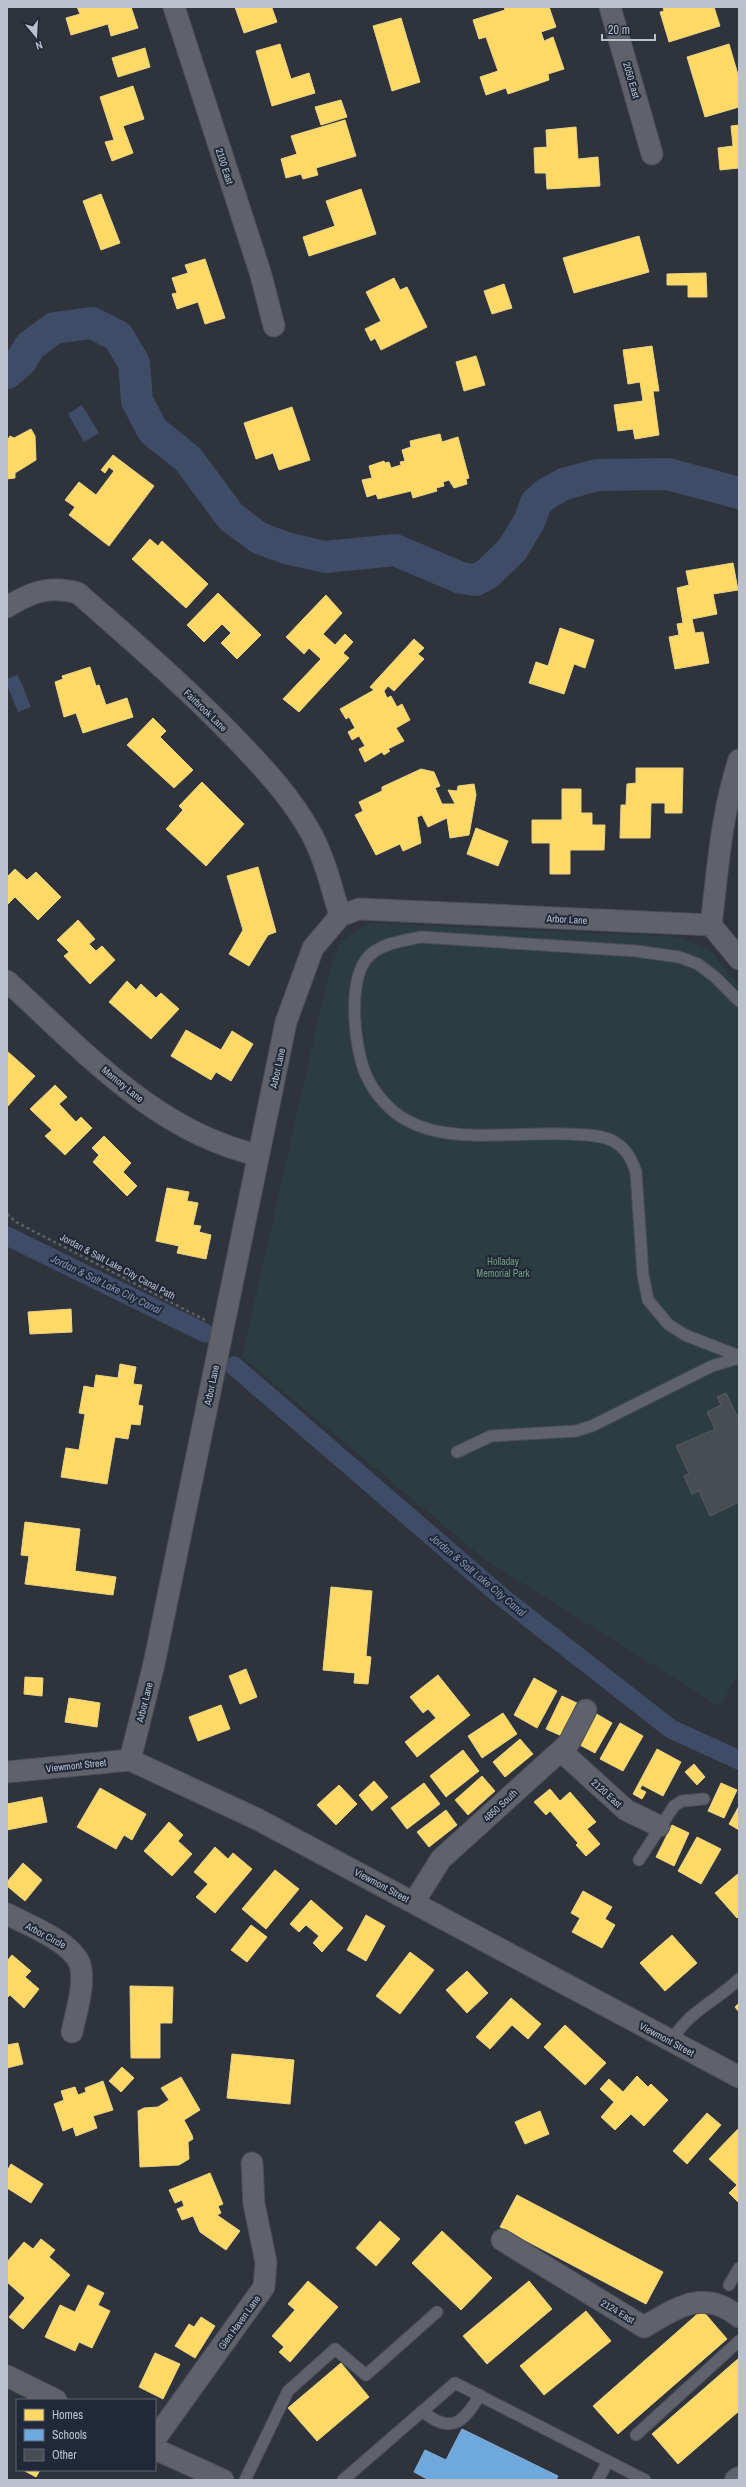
<svg xmlns="http://www.w3.org/2000/svg" width="746" height="2487" viewBox="0 0 746 2487" font-family="'Archivo Narrow',sans-serif">
<style>
.green{fill:#2c3d42}
.water{fill:#3e4c67}
.homes{fill:#ffd966;stroke:#ead285}
.schools{fill:#6fa8dc;stroke:#86afd7}
.lines{fill:none;stroke-linecap:round;stroke-linejoin:round}
.canal{stroke:#3e4c67;stroke-width:19}
.river{stroke:#3e4c67;stroke-width:32}
.building{fill:#484c53;stroke:#575b64}
.lane-casing{stroke:#4b4e55;stroke-width:13}
.street-casing{stroke:#4b4e55;stroke-width:23}
.secondary-casing{stroke:#4b4e55;stroke-width:24}
.path{stroke:#5c6167;stroke-width:2.5;stroke-dasharray:3 3;stroke-linecap:butt}
.lane{stroke:#5f626a;stroke-width:11}
.street{stroke:#5f626a;stroke-width:21}
.secondary{stroke:#5d6169;stroke-width:22}
.labels{text-anchor:middle;stroke-width:4;stroke-linejoin:round;paint-order:stroke}
.street-label{font-size:10px;fill:#bac0cc;stroke:#212938}
.park-label{font-size:10px;fill:#729c7e;stroke:#212938}
.water-label{font-size:11px;font-style:italic;fill:#8394b2;stroke:#212938}
</style>
<rect width="100%" height="100%" fill="#2f333c"/>
<path class="green" d="M369 923 679 937 712 952 739 986V1670L720 1707 483 1558 242 1357 329 972 341 941Z"/>
<path class="water" d="M82 405 99 433 84 442 68 414Z
M18 675 31 707 18 712 7 685V679Z"/>
<path class="homes" d="M77 7H131L138 28 111 36 108 24 71 35 66 18 80 14Z
M235 7H274L272 8 277 22 244 33Z
M504 7H549L556 27 541 32 544 41 553 37 564 69 548 74 549 80 508 94 506 88 486 95 480 77 498 71 486 37 479 39 473 20 505 10Z
M663 7H714L720 26 669 42 660 12 664 11Z
M401 18 420 82 392 91 373 26Z
M280 44 291 79 309 73 315 93 272 106 256 51Z
M729 44 739 78V107L705 117 687 57Z
M145 48 150 67 118 77 112 58Z
M133 86 144 119 123 126 133 153 112 161 105 142 114 140 100 97Z
M341 100 347 117 321 125 315 107Z
M345 120 356 156 316 168 318 175 303 179 301 174 286 178 281 159 297 154 291 136Z
M739 125V168L720 170 718 148 733 146 731 126Z
M576 127 578 159 598 157 600 186 547 189 546 173H535L534 148 547 147 546 130Z
M361 189 376 234 309 256 303 237 335 226 326 201Z
M101 194 120 243 101 250 83 201Z
M639 236 649 272 574 293 563 258Z
M205 259 225 318 205 324 198 302 177 309 172 294 177 293 172 278 188 273 185 265Z
M706 273 707 297H688V285H667V274Z
M394 278 400 290 407 287 427 327 381 350 375 338 371 341 365 329 381 321 366 292Z
M504 284 512 308 492 314 484 291Z
M652 346 659 391H653L659 435 635 439 633 429 618 431 614 405 643 401 640 382 628 384 623 350Z
M476 356 485 385 464 391 456 362Z
M292 407 310 460 279 470 273 453 256 459 244 423Z
M31 429 35 436 36 460 15 473V478L7 479V441L10 436 14 438Z
M440 434 442 442 458 437 469 478 466 479 467 484 454 488 449 480 443 482 444 486 436 488 437 491 413 498 411 491 378 499 376 494 367 497 362 480 372 478 369 466 384 461 385 463 389 462 391 468 401 465 400 462 405 461 402 450 411 447 410 441Z
M113 455 154 486 109 546 69 515 75 507 65 500 79 482 96 495 114 471 109 467 105 473 101 470Z
M150 539 158 546 162 541 208 584 186 608 132 559Z
M733 563 738 590 713 594 717 614 692 619 695 633 703 632 709 663 675 669 669 637 679 635 677 624 683 623 677 588 689 585 686 571Z
M218 593 261 635 237 659 221 643 231 633 222 624 204 642 187 625Z
M326 595 342 613 323 634 335 645 345 634 353 642 343 653 349 658 299 712 283 699 321 659 309 648 304 654 286 637Z
M560 628 594 640 585 668 574 664 564 694 529 683 536 662 548 666Z
M414 639 424 648 418 654 424 659 394 691 388 686 384 691 387 698 391 696 397 707 402 704 410 720 396 728 404 741 388 749 390 751 384 755 382 752 365 762 359 749 365 746 359 736 352 740 348 732 355 728 349 717 346 719 340 709 374 690 370 687Z
M90 667 96 686 99 685 106 705 127 698 133 717 83 733 76 713 64 717 55 682 63 679 62 676Z
M153 718 166 731 160 737 193 770 174 788 127 745Z
M636 768H683L682 813H665V803H651L650 838H620L621 805H626L627 784 636 783Z
M421 769 434 772 440 786 435 788 442 804H455L448 790 457 791 458 786 474 784 476 795 469 835 450 838 447 818 428 827 422 815 417 817 421 843 403 851 400 844 376 855 355 815 363 811 359 802 382 791V787Z
M202 782 244 824 206 866 166 829 183 810 179 806Z
M562 789H581V813H592V825H605L604 850H570V874H550V843H532V820H562Z
M476 828 508 841 498 866 467 854Z
M258 867 276 932 268 935 249 966 229 954 243 930 227 876Z
M15 869 27 880 36 872 61 897 38 920 15 897 7 905V877Z
M78 920 95 939 89 944 96 951 102 946 115 960 90 984 64 956 69 952 57 940Z
M127 981 136 990 141 984 156 998 161 993 179 1009 151 1039 109 1002Z
M186 1030 221 1050 232 1031 253 1044 231 1081 216 1072 211 1080 171 1056Z
M7 1051 35 1076 7 1107Z
M55 1085 67 1097 59 1104 76 1122 81 1117 92 1128 65 1155 45 1136 52 1130 30 1109Z
M104 1136 131 1163 123 1172 137 1186 127 1196 93 1162 99 1155 92 1148Z
M167 1188 189 1192 187 1201 198 1203 193 1225 201 1226 199 1232 211 1235 206 1259 177 1253 179 1246 156 1241Z
M71 1309 72 1332 30 1334 28 1312Z
M120 1364 136 1367 133 1384 142 1385 138 1405 143 1406 140 1425 131 1424 128 1439 115 1437 107 1484 61 1477 66 1448 79 1450 85 1414 79 1413 84 1386 94 1388 96 1375 118 1378Z
M25 1522 80 1529 75 1571 116 1577 113 1595 25 1584 29 1556 21 1555Z
M331 1587 372 1591 366 1656 371 1657 368 1684 354 1683 355 1673 323 1670Z
M246 1669 257 1697 240 1704 229 1676Z
M438 1675 470 1715 417 1757 405 1742 436 1718 428 1709 423 1713 410 1697Z
M25 1677 43 1678 42 1696 24 1694Z
M534 1678 557 1691 537 1728 514 1715Z
M562 1696 579 1704 564 1737 546 1729Z
M69 1698 100 1703 97 1727 65 1722Z
M221 1705 230 1729 198 1741 189 1717Z
M503 1713 517 1734 482 1758 468 1736Z
M595 1713 612 1723 595 1753 578 1744Z
M620 1723 643 1736 623 1771 600 1759Z
M520 1739 533 1754 505 1777 493 1762Z
M657 1749 681 1762 663 1796 642 1785 640 1789 646 1792 642 1799 633 1794Z
M463 1750 479 1771 446 1797 430 1776Z
M694 1764 705 1777 697 1785 685 1772Z
M482 1776 495 1791 468 1815 455 1800Z
M374 1781 388 1797 372 1811 359 1795Z
M424 1783 440 1804 407 1829 391 1808Z
M721 1783 737 1790 724 1818 708 1811Z
M339 1785 357 1804 336 1825 317 1805Z
M100 1788 146 1814 132 1840 124 1835 116 1849 77 1827Z
M550 1789 560 1801 570 1792 596 1822 587 1829 600 1844 586 1856 576 1845 578 1843 550 1811 546 1815 534 1802Z
M42 1797 47 1822 7 1830V1804Z
M739 1806V1830L729 1824Z
M446 1810 457 1825 429 1847 417 1832Z
M169 1822 183 1835 178 1841 192 1854 172 1876 144 1851Z
M672 1825 689 1833 674 1866 656 1857Z
M697 1837 721 1849 701 1884 678 1871Z
M215 1847 228 1859 233 1853 252 1869 215 1913 196 1897 208 1884 194 1872Z
M23 1863 42 1880 25 1901 7 1886V1882Z
M275 1870 299 1889 266 1929 242 1909Z
M739 1873V1916L737 1918 715 1893Z
M583 1891 612 1907 605 1919 615 1925 602 1948 572 1932 580 1918 571 1913Z
M311 1900 343 1928 322 1952 313 1943 319 1936 306 1925 299 1932 290 1924Z
M366 1915 385 1926 366 1961 347 1950Z
M251 1925 267 1937 247 1962 231 1950Z
M672 1935 697 1963 665 1991 640 1963Z
M410 1952 434 1970 400 2014 376 1996Z
M12 1955 31 1971 25 1977 39 1989 24 2008 10 1995 7 1998V1961Z
M467 1971 488 1993 467 2013 446 1990Z
M130 1986 173 1987 172 2023H160V2058H131Z
M511 1998 541 2024 528 2039 512 2025 490 2049 476 2037Z
M739 2003V2012L735 2007Z
M565 2025 606 2063 585 2085 544 2047Z
M18 2043 23 2064 7 2068V2045Z
M232 2054 294 2060 290 2104 227 2098Z
M122 2067 134 2078 121 2092 109 2081Z
M637 2076 648 2087 651 2084 668 2100 644 2126 631 2114 615 2130 601 2117 614 2102 600 2089 609 2079 623 2092Z
M181 2077 200 2110 184 2120 192 2135 193 2139 188 2142 189 2159 179 2165 140 2167 138 2111 144 2108 158 2107 169 2100 161 2088Z
M103 2081 113 2110 93 2116 97 2128 76 2136 73 2127 63 2131 54 2104 64 2100 61 2091 75 2087 78 2095 86 2092 85 2088Z
M540 2111 549 2134 525 2144 515 2122Z
M707 2113 721 2125 687 2164 673 2151Z
M739 2128V2203L729 2193 737 2185 709 2159Z
M11 2164 43 2184 31 2203 7 2188V2171Z
M210 2173 223 2204 218 2206 221 2213 217 2215 240 2231 226 2250 200 2232 193 2216 182 2220 177 2209 184 2206 182 2200 175 2203 169 2190Z
M517 2195 663 2272 646 2304 500 2227Z
M380 2221 400 2239 376 2266 356 2248Z
M442 2231 492 2278 461 2310 412 2263Z
M41 2239 55 2250 49 2257 70 2275 23 2329 9 2317 25 2298 7 2282V2262L24 2242 33 2249Z
M308 2281 338 2307 290 2362 279 2352 284 2347 272 2336 295 2310 288 2304Z
M529 2281 552 2309 487 2364 463 2336Z
M88 2285 104 2293 98 2305 110 2311 92 2348 79 2342 75 2351 45 2337 60 2305 75 2312Z
M702 2310 727 2339 618 2434 593 2406Z
M586 2311 611 2341 544 2395 520 2366Z
M201 2317 215 2326 195 2358 175 2346 189 2324 194 2327Z
M155 2353 180 2364 163 2399 139 2387Z
M739 2358V2411L678 2464 652 2434Z
M341 2363 369 2397 317 2441 288 2408Z
M23 2470H40L36 2477Z"/>
<path class="schools" d="M462 2429 558 2476 556 2480H429L414 2472 425 2450 446 2460Z"/>
<g class="lines">
<path class="canal" d="M7 1236 205 1333
M234 1366 502 1597 671 1729 739 1760"/>
<path class="river" d="M7 373 21 361 30 346 54 328 92 323 118 336 134 363 137 401 153 431 188 459 231 517 259 538 286 548 325 557 395 550 461 578 476 580 487 574 512 550 530 520 536 503 546 494 564 484 597 475 668 474 739 493"/>
</g>
<path class="building" d="M726 1393 739 1420V1502L710 1516 699 1491 692 1494 684 1476 689 1474 676 1446 715 1429 707 1412 721 1405 717 1397Z"/>
<g class="lines">
<defs>
<path id="lane" d="M739 1001 715 977 698 964 679 957 636 951 421 937C403 941 381 943 368 957 347 981 354 1047 366 1075 374 1093 390 1112 408 1121 453 1145 518 1131 569 1134 582 1135 598 1134 611 1140 625 1147 631 1157 636 1172L643 1275 648 1300 668 1324 685 1335 739 1356
M457 1452 491 1436 576 1431 592 1426 712 1366 739 1358
M639 1860 674 1806 682 1801 704 1799
M671 2041C692 2008 713 2004 739 1979
M729 2285 739 2268
M422 2411C451 2435 463 2423 480 2395
M636 2435 739 2341
M245 2480 288 2391 335 2349 366 2375 437 2312
M343 2480 455 2383 645 2480
M598 2480 608 2461"/>
<path id="street" d="M174 7 261 275 274 326
M610 7 652 154
M7 607C31 592 50 585 78 593 131 640 185 686 234 737 263 767 291 797 311 833 325 859 332 889 340 916
M711 925 739 959
M7 981C82 1049 155 1132 258 1155
M561 1751 626 1810 659 1826
M130 1760 154 1664 286 1022 313 948 340 916 359 909 711 925C718 869 721 814 739 760
M7 1772 130 1760 257 1819 739 2077
M414 1902 441 1859 569 1743 586 1710
M7 1914C28 1925 78 1944 81 1969 84 1988 76 2013 72 2032
M502 2240 644 2327C678 2307 704 2288 739 2317
M7 2376 56 2400
M155 2439 264 2287 266 2262 254 2204 252 2163
M155 2449 223 2480"/>
<path id="secondary" d="M736 2480 739 2478"/>
</defs>
<use href="#lane" class="lane-casing"/>
<use href="#street" class="street-casing"/>
<use href="#secondary" class="secondary-casing"/>
<path class="path" d="M7 1214 16 1222 205 1320"/>
<use href="#lane" class="lane"/>
<use href="#street" class="street"/>
<use href="#secondary" class="secondary"/>
</g>
<g class="labels">
<g class="street-label">
<text transform="translate(632 80) rotate(74)" y="4">2050 East</text>
<text transform="translate(225 166) rotate(72)" y="4">2100 East</text>
<text transform="translate(206 710) rotate(44)" y="4">Fairbrook Lane</text>
<text transform="translate(567 919) rotate(3)" y="4">Arbor Lane</text>
<text transform="translate(277 1068) rotate(-78)" y="4">Arbor Lane</text>
<text transform="translate(123 1084) rotate(39)" y="4">Memory Lane</text>
<text transform="translate(118 1266) rotate(28)" y="4">Jordan &amp; Salt Lake City Canal Path</text>
<text transform="translate(211 1385) rotate(-78)" y="4">Arbor Lane</text>
<text transform="translate(144 1702) rotate(-76)" y="4">Arbor Lane</text>
<text transform="translate(76 1765) rotate(-6)" y="4">Viewmont Street</text>
<text transform="translate(607 1793) rotate(42)" y="4">2120 East</text>
<text transform="translate(500 1805) rotate(-43)" y="4">4850 South</text>
<text transform="translate(382 1885) rotate(28)" y="4">Viewmont Street</text>
<text transform="translate(46 1935) rotate(28)" y="4">Arbor Circle</text>
<text transform="translate(667 2039) rotate(28)" y="4">Viewmont Street</text>
<text transform="translate(618 2311) rotate(31)" y="4">2124 East</text>
<text transform="translate(239 2322) rotate(-54)" y="4">Glen Haven Lane</text>
</g>
<g class="park-label">
<text x="503" y="1265">Holladay<tspan x="503" dy="12">Memorial Park</tspan></text>
</g>
<g class="water-label">
<text transform="translate(106 1284) rotate(26)" y="4">Jordan &amp; Salt Lake City Canal</text>
<text transform="translate(478 1575) rotate(40)" y="4">Jordan &amp; Salt Lake City Canal</text>
</g>
</g>
<rect width="746" height="2487" fill="none" stroke="#bac0cc" stroke-width="16"/>
<rect x="16" y="2399" width="140" height="72" fill="#212938" stroke="#5e6573"/>
<rect x="24" y="2409" width="20" height="12" fill="#ffd966" stroke="#5e6573"/>
<text x="52" y="2419" font-size="12" fill="#bac0cc">Homes</text>
<rect x="24" y="2429" width="20" height="12" fill="#6fa8dc" stroke="#5e6573"/>
<text x="52" y="2439" font-size="12" fill="#bac0cc">Schools</text>
<rect x="24" y="2449" width="20" height="12" fill="#484c53" stroke="#5e6573"/>
<text x="52" y="2459" font-size="12" fill="#bac0cc">Other</text>
<g transform="translate(36 36) rotate(162)" stroke="#212938" stroke-width="3" paint-order="stroke">
<path d="M0-3L7 15L0 10L-7 15Z" fill="#bac0cc"/>
<text y="-6" font-size="11" font-weight="bold" text-anchor="middle" fill="#bac0cc">N</text>
</g>
<path d="M602 34v6h53v-6" fill="none" stroke="#bac0cc" stroke-width="2"/>
<text x="608" y="34" font-size="12" fill="#bac0cc" stroke="#212938" stroke-width="3" paint-order="stroke">20 m</text>
</svg>
